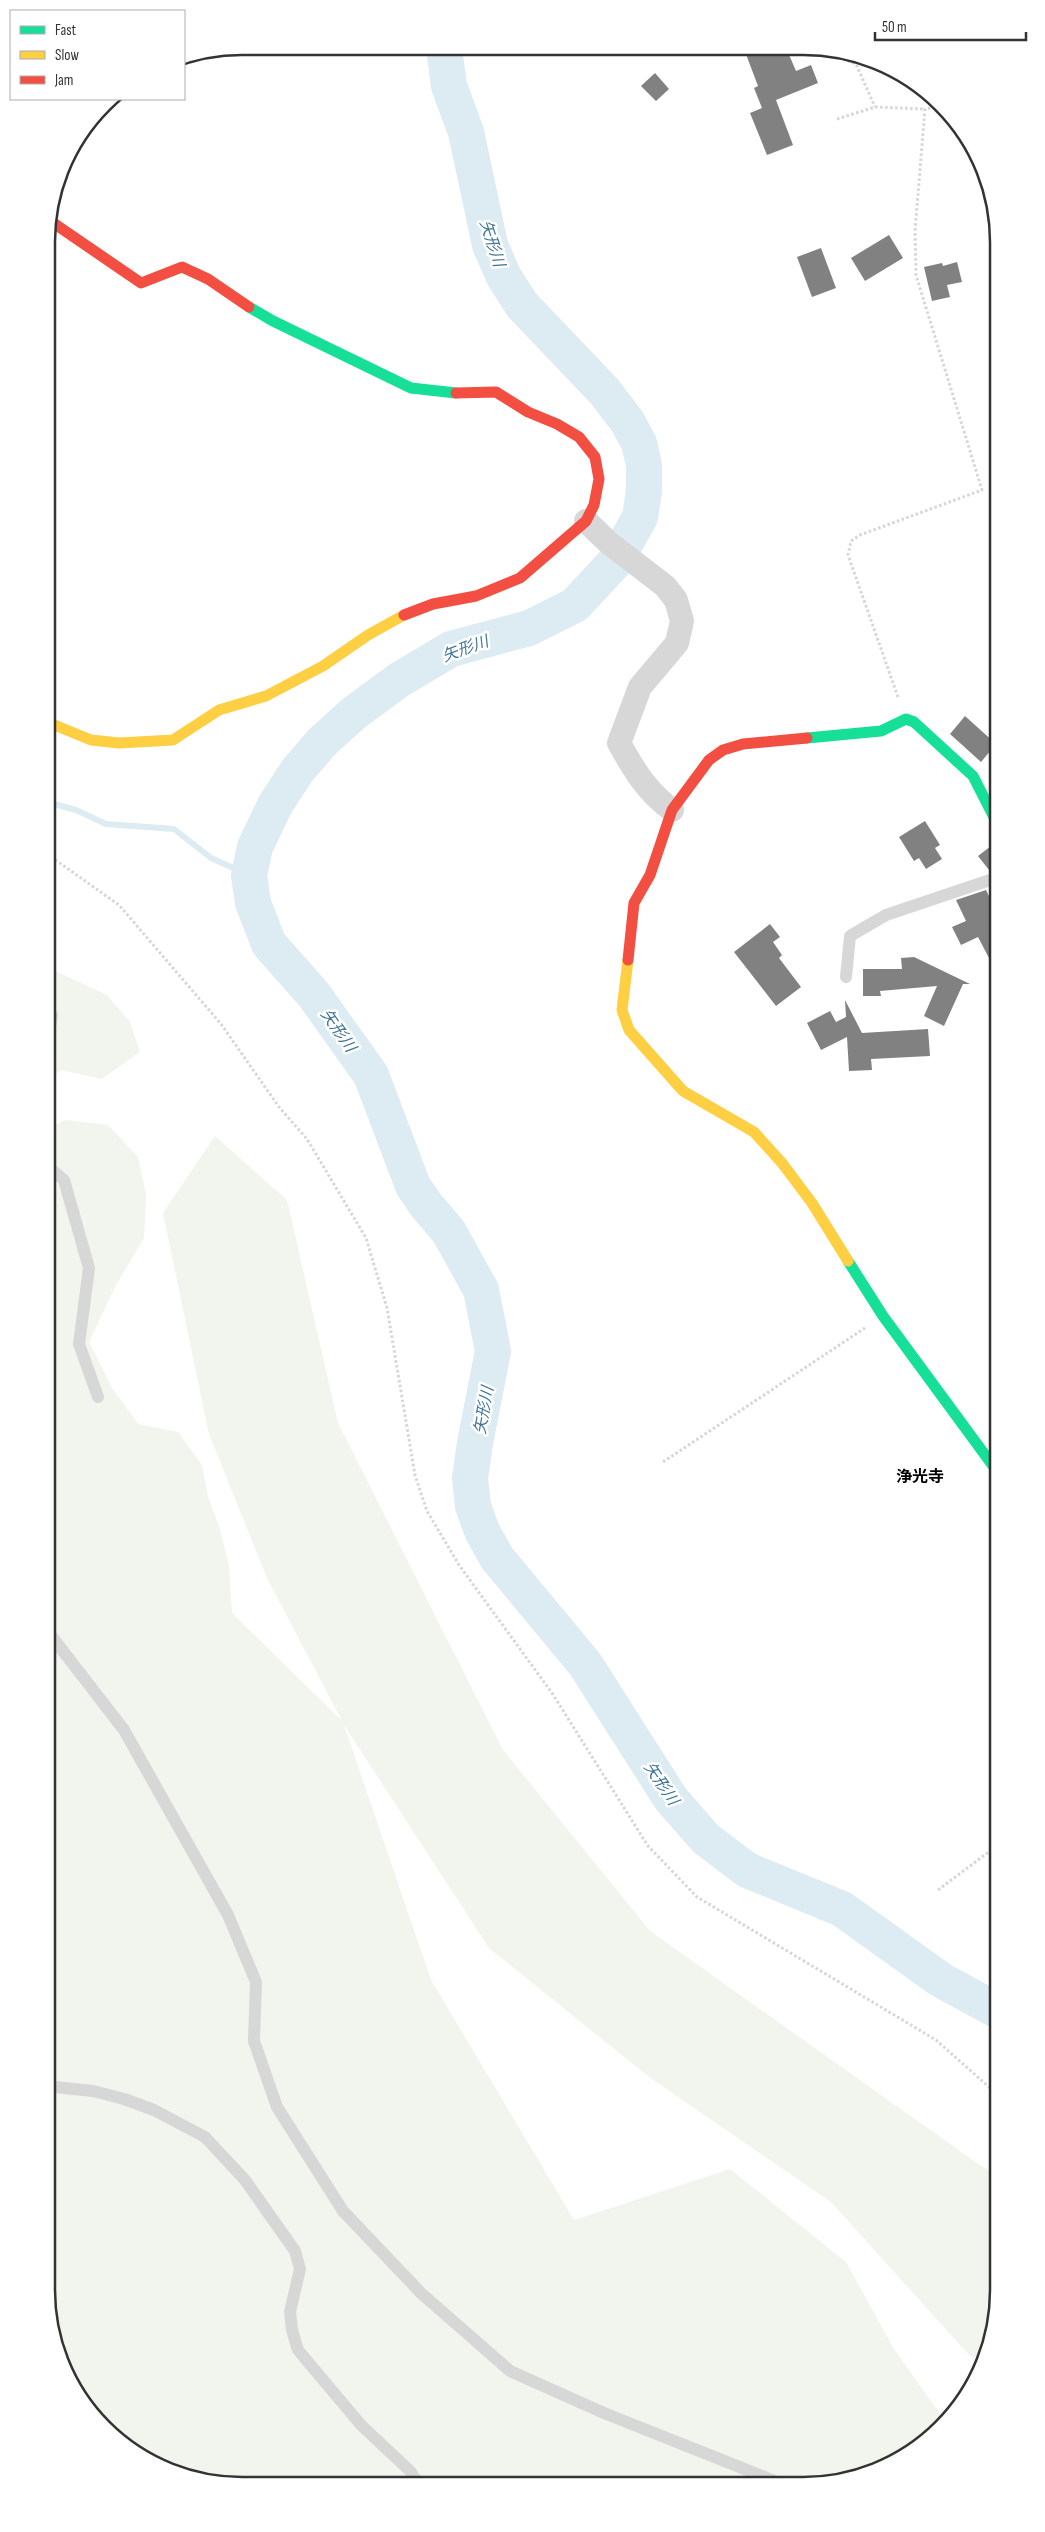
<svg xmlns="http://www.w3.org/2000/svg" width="1045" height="2532" viewBox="0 0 1045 2532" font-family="'Sofia Sans Condensed','Noto Sans JP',sans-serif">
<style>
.green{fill:#f1f5ed}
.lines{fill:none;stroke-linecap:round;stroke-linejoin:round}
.stream{stroke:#ddebf3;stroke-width:6}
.river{stroke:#ddebf3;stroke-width:36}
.building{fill:#818181}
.path{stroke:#d6d6d6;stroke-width:3;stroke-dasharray:2.5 2.5;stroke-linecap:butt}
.lane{stroke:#d7d7d7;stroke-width:12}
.street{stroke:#d7d7d7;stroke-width:24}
.fast{stroke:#16e098;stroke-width:11}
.slow{stroke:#ffcf43;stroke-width:11}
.jam{stroke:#f24e42;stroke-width:11}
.labels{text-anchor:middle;stroke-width:5;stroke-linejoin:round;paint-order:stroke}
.water-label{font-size:16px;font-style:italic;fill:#3f7597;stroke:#fff}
.neighbourhood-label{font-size:16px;font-weight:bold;fill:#000;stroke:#fff}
.rim{fill:none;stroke:#333;stroke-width:2.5}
</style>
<rect width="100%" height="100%" fill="#fff"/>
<path class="green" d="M47 967 107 995 130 1022 140 1052 102 1079 62 1070 47 1079Z
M65 1120 108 1125 138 1157 146 1194 144 1238 115 1287 89 1342 112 1388 138 1424 178 1432 202 1465 208 1497 220 1529 229 1565 232 1613 342 1721 267 1578 209 1434 163 1213 215 1136 287 1200 338 1423 503 1750 650 1931 974 2161 998 2176V2303L984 2365 970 2356 831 2202 649 2077 489 1948 344 1725 431 1980 574 2220 730 2169 846 2262 894 2349 945 2421 912 2453 853 2479 803 2486 204 2482 155 2465 104 2429 72 2388 53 2340 46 2290V1130Z"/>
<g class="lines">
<path class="stream" d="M47 802 76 810 106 824 174 829 211 858 249 875"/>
<path class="river" d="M444 48 449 86 466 132 490 245 504 277 522 305 604 391 627 421 639 443 644 465V491L640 517 615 562 575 605 529 628 451 649 399 680 354 713 322 742 297 771 275 805 255 847 249 875 253 903 269 944 314 995 371 1075 413 1186 426 1205 449 1232 481 1290 493 1351 475 1443 470 1478 473 1506 482 1531 497 1558 585 1664 671 1799 706 1839 747 1870 842 1909 941 1980 998 2011"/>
</g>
<path class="building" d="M744 49 787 50 796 71 811 65 818 83 776 100 793 145 767 155 750 113 762 108 754 88 758 86Z
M655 73 669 89 656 101 641 86Z
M889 235 903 258 865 281 851 258Z
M821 248 836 288 812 297 797 257Z
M957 262 962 282 947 285 950 297 932 301 924 267 942 263 943 266Z
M965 716 996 744 981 762 950 734Z
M925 821 940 845 935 848 942 859 926 869 919 858 914 861 899 837Z
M991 846 999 855V863L989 870 978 856Z
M986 890 999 917V977L978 937 961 945 952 927 966 921 956 900Z
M770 924 780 937 773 942 782 955 779 958 801 987 776 1006 734 952Z
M914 957 970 984H963L944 1026 924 1016 937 986 880 991 881 996H863V969H902L901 958Z
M845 1000 862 1033 928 1029 930 1056 871 1059 872 1070 849 1071 847 1037 821 1050 807 1023 830 1011 836 1022 846 1017Z"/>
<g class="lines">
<path class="path" d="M829 53 856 64 875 107
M837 119 875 107 925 109
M898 697 848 555 851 541 860 535 982 490 916 275 915 231 925 109 941 106
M47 854 119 905 221 1024 279 1107 307 1139 366 1238 387 1308 415 1475 427 1511 459 1565 552 1693 648 1846 697 1897 936 2040 998 2095
M663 1462 865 1328
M938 1890 998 1845"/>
<path class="lane" d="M846 977 850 936 886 915 999 877
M47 1045 52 1015 47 1009
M46 1165 64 1180 89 1268 79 1344 98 1397
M46 1629 124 1730 228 1915 256 1982 254 2041 277 2107 343 2211 421 2293 510 2371 604 2413 787 2486
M46 2086 93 2091 124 2099 154 2110 205 2137 245 2180 295 2251 300 2269 290 2312 292 2330 298 2350 361 2425 410 2471 418 2483"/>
<path class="street" d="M586 521 609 543 665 586 676 600 682 621 677 643 640 687 619 743C634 770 647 792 672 810"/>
<path class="fast" d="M249 307 273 321 411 388 456 393
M807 738 881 731 906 719 914 722 973 776 999 827
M848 1261 883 1316 999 1474"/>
<path class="slow" d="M47 722 91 740 119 743 173 740 219 710 266 696 323 666 368 635 404 615
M628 960 622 1010 629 1030 683 1091 754 1132 782 1163 812 1203 848 1261"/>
<path class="jam" d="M49 220 141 283 182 267 208 279 249 307
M404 615 433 604 476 596 520 578 586 521 594 505 599 479 595 457 579 437 557 424 528 412 496 392 456 393
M628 960 634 903 650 875 672 810 709 760 723 750 743 744 807 738"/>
</g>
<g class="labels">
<g class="water-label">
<text transform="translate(493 243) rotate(72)" y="6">矢形川</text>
<text transform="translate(465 648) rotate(-20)" y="6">矢形川</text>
<text transform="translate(339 1030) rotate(55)" y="6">矢形川</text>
<text transform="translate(483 1410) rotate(-80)" y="6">矢形川</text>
<text transform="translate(662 1783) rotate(56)" y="6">矢形川</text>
</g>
<g class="neighbourhood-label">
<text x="920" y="1482">浄光寺</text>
</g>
</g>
<path d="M0 0H1045V2532H0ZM242 55H803A187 187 0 0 1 990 242V2290A187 187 0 0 1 803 2477H242A187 187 0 0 1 55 2290V242A187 187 0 0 1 242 55Z" fill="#fff" fill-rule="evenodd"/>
<path class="rim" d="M242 55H803A187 187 0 0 1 990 242V2290A187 187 0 0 1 803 2477H242A187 187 0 0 1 55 2290V242A187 187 0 0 1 242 55Z"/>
<rect x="10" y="10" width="175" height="90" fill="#ffffff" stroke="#adadad"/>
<rect x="20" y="26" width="25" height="8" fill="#16e098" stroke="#adadad"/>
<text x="55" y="35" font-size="15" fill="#333333">Fast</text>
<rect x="20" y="51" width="25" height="8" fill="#ffcf43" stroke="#adadad"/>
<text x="55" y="60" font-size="15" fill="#333333">Slow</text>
<rect x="20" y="76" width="25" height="8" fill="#f24e42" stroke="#adadad"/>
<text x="55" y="85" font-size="15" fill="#333333">Jam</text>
<path d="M875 32v8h151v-8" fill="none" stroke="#333333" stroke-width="2.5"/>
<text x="882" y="32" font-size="15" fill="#333333" stroke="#ffffff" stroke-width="4" paint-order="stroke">50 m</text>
</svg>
